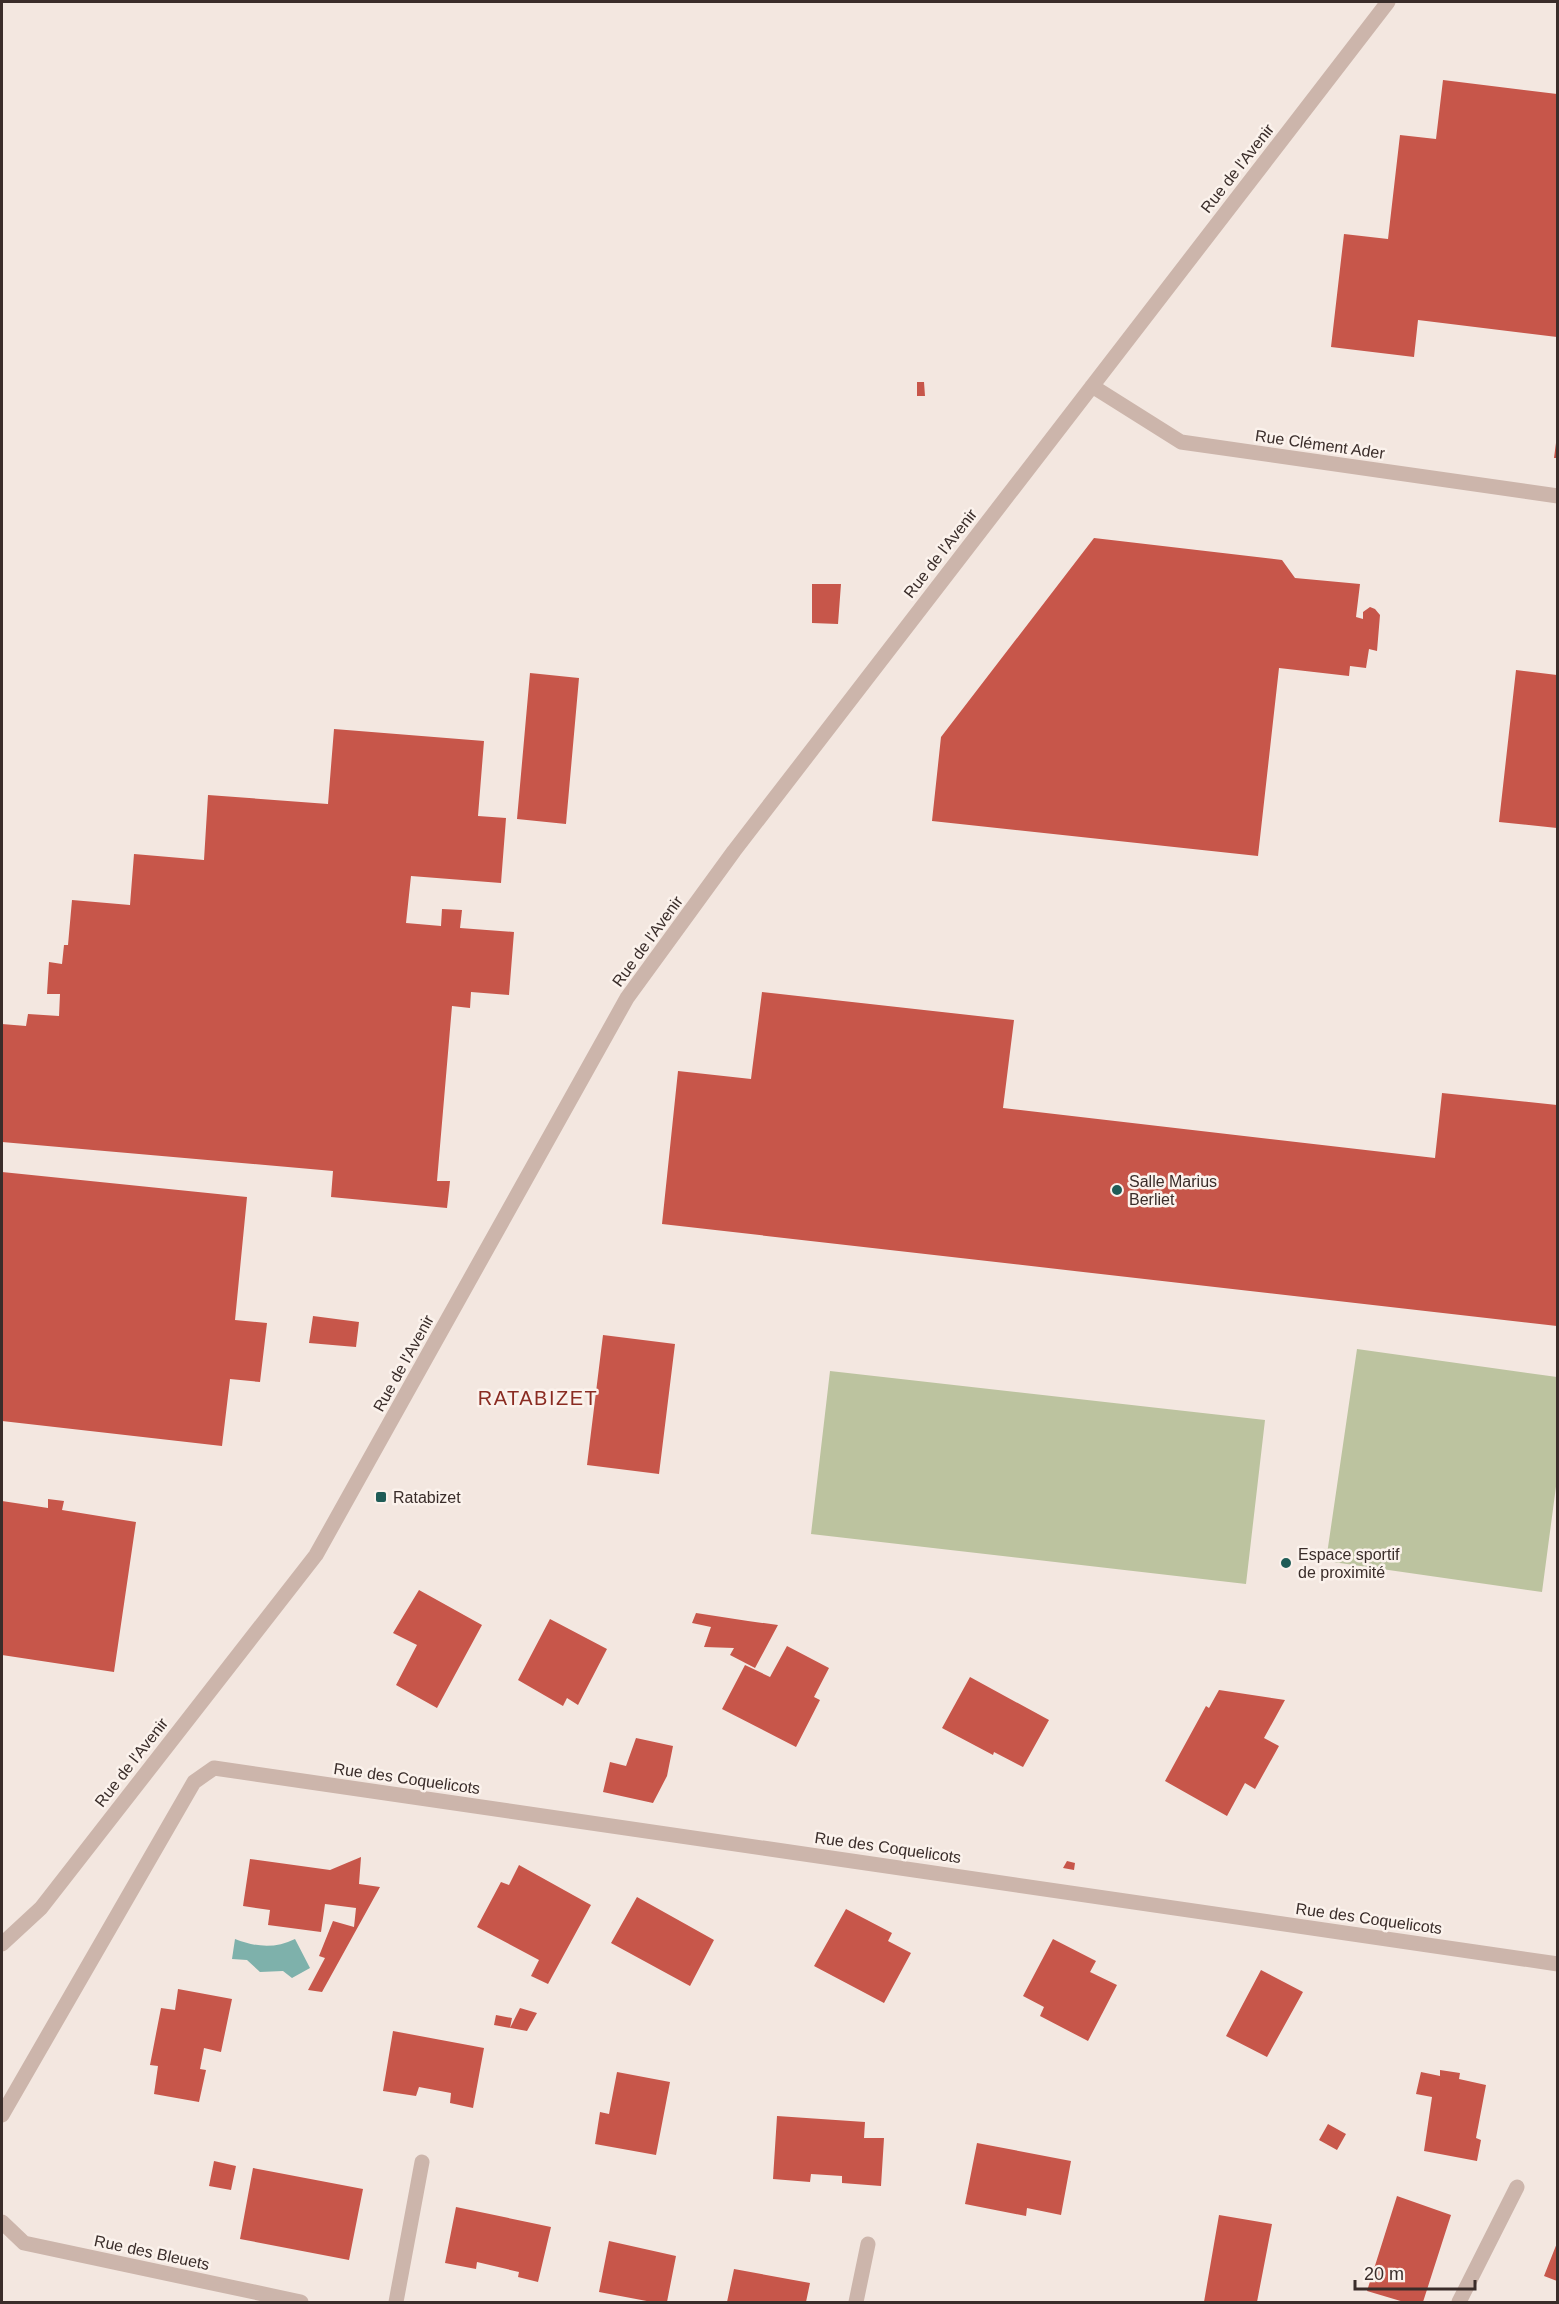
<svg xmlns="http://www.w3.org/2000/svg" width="1559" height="2304" viewBox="0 0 1559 2304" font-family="Arial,sans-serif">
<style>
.green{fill:#bcc39f}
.water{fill:#7eb1ab}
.building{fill:#c7564a}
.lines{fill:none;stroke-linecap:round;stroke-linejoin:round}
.minor{stroke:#ccb5ab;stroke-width:15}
.poi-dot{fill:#1f5c57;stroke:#fbf2ec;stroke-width:2}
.labels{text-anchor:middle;stroke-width:5;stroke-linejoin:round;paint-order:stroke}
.street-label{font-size:16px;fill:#3a2d2a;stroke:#fbf2ec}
.poi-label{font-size:16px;fill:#3a2d2a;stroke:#fbf2ec;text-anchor:start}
.quarter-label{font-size:20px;letter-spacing:1.5px;fill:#8a2c22;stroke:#fbf2ec}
</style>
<rect width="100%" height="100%" fill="#f3e7e0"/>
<path class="green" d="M1357 1349 1557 1377V1479L1542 1592 1326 1561Z
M830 1371 1265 1420 1246 1584 811 1534Z"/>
<path class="water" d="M235 1939C255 1947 275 1949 295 1939L310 1968 292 1978 283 1971 260 1972 247 1960 232 1959Z"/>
<path class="building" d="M1443 80 1557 94V337L1418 320 1414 357 1331 347 1344 234 1388 239 1400 135 1436 139Z
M917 382H924L925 396H917Z
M1556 443H1557V458H1554Z
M1094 538 1282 560 1295 578 1360 584 1356 617 1363 619V612L1370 607 1375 609 1380 615 1377 651 1369 649 1366 668 1350 666 1349 676 1279 668 1258 856 932 821 941 737Z
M812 584H841L838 624 812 623Z
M1516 670 1557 675V828L1499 822Z
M530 673 579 678 566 824 517 819Z
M334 729 484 741 478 816 506 818 501 883 411 876 406 923 441 926 442 909 462 910 460 928 514 932 509 995 471 992 470 1008 452 1006 437 1181H450L447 1208 331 1197 333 1171 2 1142V1024L26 1026 28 1014 59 1016 60 994H47L49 962 62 964 64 945H68L72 900 130 905 134 854 204 860 208 795 328 804Z
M762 992 1014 1020 1003 1108 1435 1158 1442 1093 1557 1105V1326L662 1224 678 1071 751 1079Z
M2 1172 247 1197 235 1320 267 1323 260 1382 230 1379 222 1446 2 1421Z
M313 1316 359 1322 356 1347 309 1343Z
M603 1335 675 1344 659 1474 587 1465Z
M48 1499 64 1501 62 1510 136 1522 114 1672 2 1655V1501L48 1508Z
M419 1590 482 1625 437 1708 396 1685 417 1645 393 1633Z
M696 1613 748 1621 778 1625 755 1668 730 1655 734 1648 704 1647 711 1627 692 1623Z
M550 1619 607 1649 578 1705 567 1698 563 1706 518 1680Z
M787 1646 829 1668 814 1697 820 1700 796 1747 722 1709 745 1665 770 1677Z
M970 1677 1049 1720 1023 1767 994 1752 993 1755 942 1728Z
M1219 1690 1285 1700 1264 1738 1279 1746 1255 1789 1245 1783 1227 1816 1165 1781 1206 1706 1209 1708Z
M636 1738 673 1746 667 1776 653 1803 603 1792 610 1762 626 1766Z
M361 1857 359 1884 380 1887 322 1992 308 1990 325 1958 319 1956 333 1921 354 1927 356 1908 325 1904 321 1932 268 1925 270 1910 243 1906 250 1859 330 1870Z
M1067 1861 1075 1863 1074 1870 1063 1868Z
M519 1865 591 1905 548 1984 531 1976 539 1960 477 1927 501 1882 509 1885Z
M637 1897 714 1940 690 1986 611 1943Z
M846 1909 892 1933 888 1941 911 1953 884 2003 814 1966Z
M1053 1939 1096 1961 1090 1972 1117 1985 1088 2041 1040 2016 1044 2007 1023 1996Z
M1261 1970 1303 1992 1267 2057 1226 2036Z
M178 1989 232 1999 221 2052 204 2048 200 2069 206 2070 199 2102 154 2094 158 2066 150 2065 161 2008 175 2010Z
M520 2008 537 2013 527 2031 494 2025 496 2015 512 2018 510 2028Z
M393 2031 484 2048 473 2108 450 2103 451 2093 419 2087 416 2096 383 2091Z
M1440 2070 1460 2073 1459 2079 1486 2085 1476 2138 1481 2140 1477 2161 1424 2151 1432 2097 1416 2094 1421 2072 1440 2076Z
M617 2072 670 2082 656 2155 595 2144 600 2112 609 2114Z
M777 2116 865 2122 864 2138H884L881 2186 842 2183V2176L811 2174 810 2182 773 2179Z
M1328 2124 1346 2134 1337 2150 1319 2140Z
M977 2143 1071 2161 1061 2215 1027 2208 1026 2216 965 2204Z
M214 2161 236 2166 231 2190 209 2186Z
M253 2168 363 2189 349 2260 240 2239Z
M1397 2196 1451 2215 1423 2302H1404L1367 2291Z
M456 2207 551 2227 538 2282 518 2277 519 2272 477 2262 476 2269 445 2263Z
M1219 2215 1272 2224 1257 2302H1204Z
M609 2241 676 2256 667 2302H652L599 2292Z
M1557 2243V2281L1544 2276Z
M734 2269 810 2283 806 2302H727Z"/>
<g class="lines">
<path class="minor" d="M1092 386 1181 442 1558 496
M2 1944 41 1908 316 1555 627 998 734 851 1388 2
M2 2115 194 1782 214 1768 1558 1964
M2 2222 24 2243 301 2302
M396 2302 422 2162
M856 2302 868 2244
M1459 2302 1517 2187"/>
</g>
<g class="poi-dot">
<circle cx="1117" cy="1190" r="6"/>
<rect x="375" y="1491" width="12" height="12" rx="3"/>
<circle cx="1286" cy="1563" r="6"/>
</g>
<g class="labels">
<g class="street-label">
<text transform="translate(1237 168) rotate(-52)" y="6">Rue de l'Avenir</text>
<text transform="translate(1320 444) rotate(8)" y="6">Rue Clément Ader</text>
<text transform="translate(940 553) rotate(-52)" y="6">Rue de l'Avenir</text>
<text transform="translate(647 941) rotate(-54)" y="6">Rue de l'Avenir</text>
<text transform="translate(403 1363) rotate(-61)" y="6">Rue de l'Avenir</text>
<text transform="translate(131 1762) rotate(-52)" y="6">Rue de l'Avenir</text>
<text transform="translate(407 1778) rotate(8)" y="6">Rue des Coquelicots</text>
<text transform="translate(888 1847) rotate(8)" y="6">Rue des Coquelicots</text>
<text transform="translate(1369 1918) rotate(8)" y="6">Rue des Coquelicots</text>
<text transform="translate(152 2252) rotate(12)" y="6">Rue des Bleuets</text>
</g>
<g class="poi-label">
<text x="1129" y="1187">Salle Marius<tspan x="1129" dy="18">Berliet</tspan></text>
<text x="393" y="1503">Ratabizet</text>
<text x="1298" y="1560">Espace sportif<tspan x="1298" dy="18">de proximité</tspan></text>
</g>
<g class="quarter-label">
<text x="538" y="1405">RATABIZET</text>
</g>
</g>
<rect width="1559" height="2304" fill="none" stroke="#3a2d2a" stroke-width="6"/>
<path d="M1355 2280v9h120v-9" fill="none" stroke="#3a2d2a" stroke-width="3"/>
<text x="1364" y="2280" font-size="18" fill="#3a2d2a" stroke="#fbf2ec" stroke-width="4.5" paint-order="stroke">20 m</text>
</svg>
